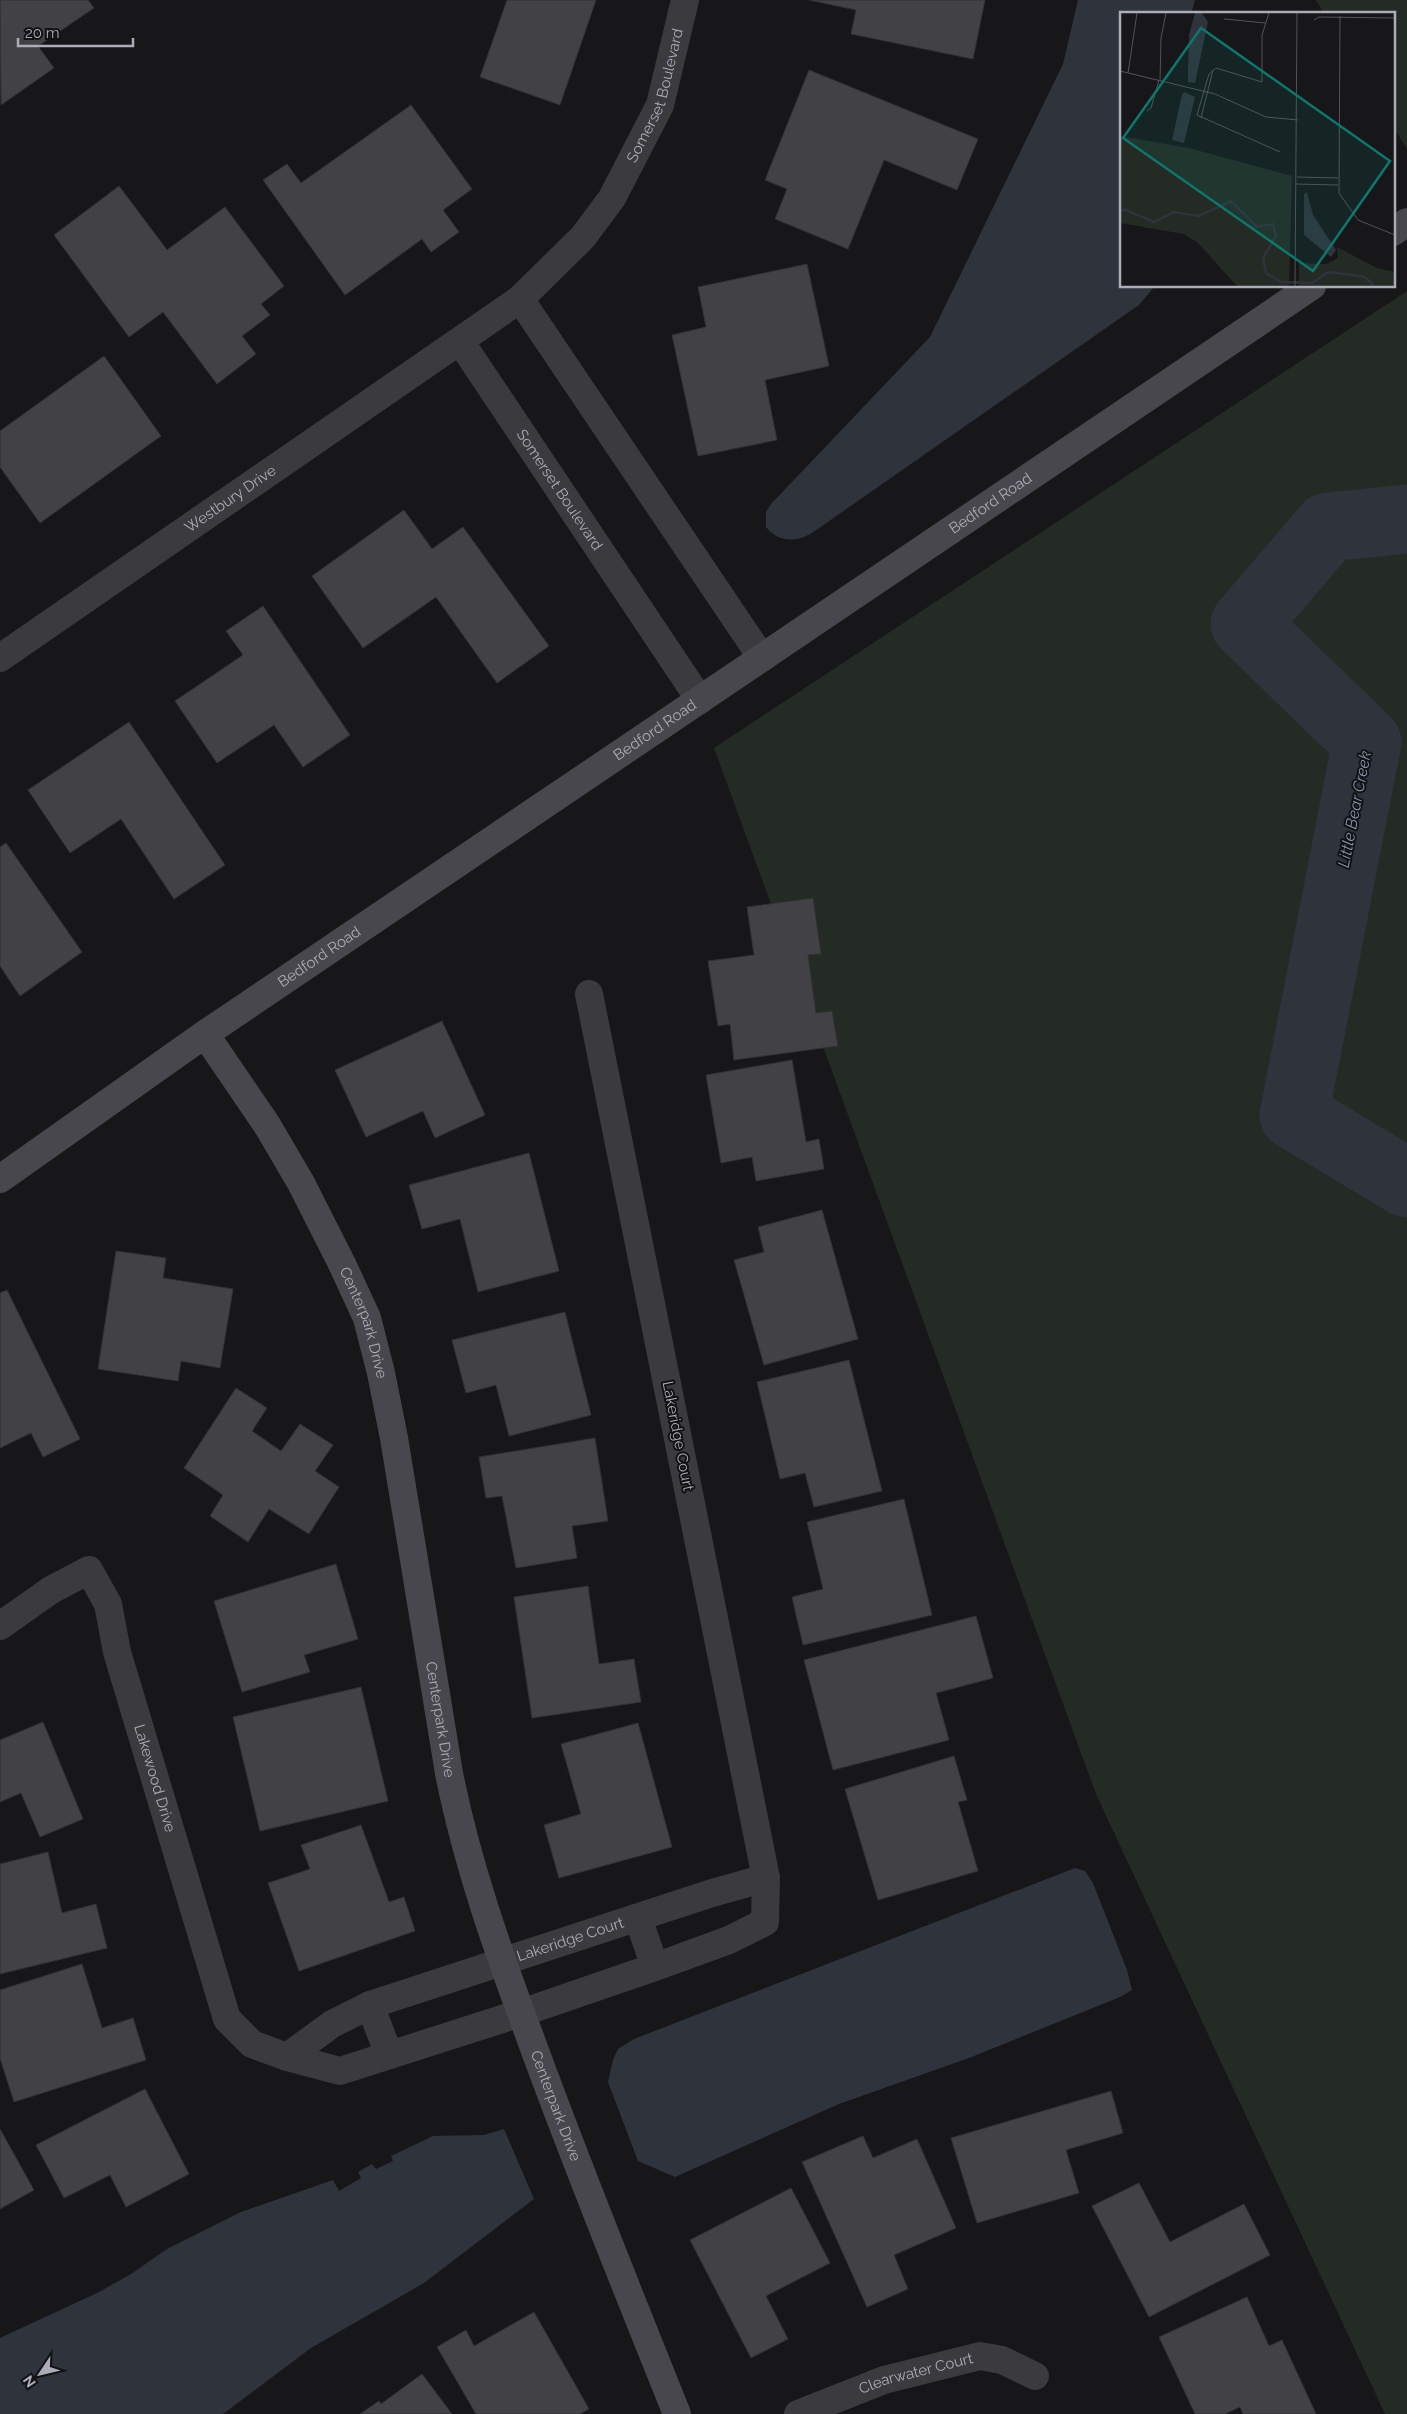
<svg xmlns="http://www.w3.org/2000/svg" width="1407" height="2414" viewBox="0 0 1407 2414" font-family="Raleway,sans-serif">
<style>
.green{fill:#242b25}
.water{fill:#2e333c}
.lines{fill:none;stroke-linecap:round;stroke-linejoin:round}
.river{stroke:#2e333c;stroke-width:69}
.building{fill:#424146;stroke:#323135}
.street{stroke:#3b3a3f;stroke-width:28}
.secondary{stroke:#47474d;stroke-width:28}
.labels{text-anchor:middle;stroke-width:4;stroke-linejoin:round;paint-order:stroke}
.street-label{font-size:15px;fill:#abacb7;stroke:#121214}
.water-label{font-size:16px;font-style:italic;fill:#8594af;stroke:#121214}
.inset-river{fill:none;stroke:#2e333c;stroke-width:2.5}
.inset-road{fill:none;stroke:#525358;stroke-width:1}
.view{fill:#0f766e;fill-opacity:0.15;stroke:#0f766e;stroke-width:2.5}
.inset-edge{fill:none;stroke:#abacb7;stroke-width:2.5}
</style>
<rect width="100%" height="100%" fill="#171719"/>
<path class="green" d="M1316 0H1407V149L1393 127V14H1324Z
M1407 291V2414H1385L1096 1794 714 748Z"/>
<path class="water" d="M1078 0H1195L1191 14H1121V286H1155L1139 305 812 533C795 543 778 542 766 527V512L771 504 930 337 1063 64Z
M1075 1868 1085 1871 1093 1883 1127 1970 1132 1990 1120 1997 969 2058 839 2104 675 2177 638 2161 608 2082 613 2060 618 2049 634 2039Z
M504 2129 534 2199 424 2283 311 2348 223 2414H0V2338L99 2292 131 2274 167 2249 241 2212 333 2180 339 2191 361 2178 358 2172 372 2164 376 2169 393 2161 391 2156 433 2136 484 2135Z"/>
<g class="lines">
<path class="river" d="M1407 519 1328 527 1245 624 1367 742 1294 1115 1407 1183"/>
</g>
<path class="building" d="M0 0H88L94 8 38 46 54 68 1 105Z
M507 0H596L560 105 480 77Z
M809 0H985L973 59 851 34 856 10Z
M809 70 978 139 957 190 884 160 848 249 775 219 787 189 765 180Z
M411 105 472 189 443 210 459 232 431 252 422 239 345 295 263 180 287 164 301 183Z
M119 186 167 250 225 207 284 286 261 304 270 315 242 336 256 354 217 384 163 312 129 337 54 235Z
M807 264 829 366 765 380 777 440 698 456 672 335 706 327 698 287Z
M104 356 161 436 40 523 0 467V431Z
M404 510 432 549 463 527 549 646 497 683 436 597 363 648 312 576Z
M263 606 350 735 303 767 274 725 217 763 175 701 243 655 226 631Z
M129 722 225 865 174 899 121 819 70 853 28 790Z
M6 843 82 952 20 996 0 966V847Z
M813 898 821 954 808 955 816 1013 832 1011 838 1046 734 1060 730 1024 718 1026 708 961 754 955 747 907Z
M442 1021 485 1115 435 1138 423 1111 366 1137 335 1070Z
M792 1060 806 1142 819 1139 824 1169 756 1181 752 1157 721 1163 706 1075Z
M529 1153 559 1271 478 1292 460 1219 422 1229 409 1185Z
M822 1210 858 1339 764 1365 734 1260 764 1252 758 1227Z
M116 1251 166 1258 163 1278 233 1289 220 1368 181 1361 178 1381 98 1369Z
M7 1290 80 1439 43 1457 31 1433 0 1448V1293Z
M565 1312 591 1415 509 1436 496 1385 466 1393 452 1340Z
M849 1360 882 1491 814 1507 805 1473 780 1479 757 1382Z
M236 1388 267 1408 252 1431 281 1451 300 1424 333 1445 315 1471 339 1487 309 1534 269 1509 248 1542 210 1516 223 1495 184 1468Z
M595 1438 608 1521 572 1526 577 1558 516 1568 502 1496 486 1498 479 1457Z
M904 1499 932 1615 803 1645 792 1597 823 1589 807 1522Z
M336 1564 358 1639 304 1655 310 1672 242 1692 214 1601Z
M588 1586 599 1664 634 1659 641 1702 532 1718 514 1597Z
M976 1616 993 1678 936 1693 949 1740 833 1770 804 1660Z
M361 1687 388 1801 260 1831 233 1717Z
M43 1722 83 1819 40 1837 21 1793 0 1802V1740Z
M638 1723 672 1847 559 1878 544 1825 581 1814 561 1744Z
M954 1756 967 1800 958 1802 978 1871 878 1900 845 1789Z
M361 1825 389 1902 404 1897 415 1931 299 1971 268 1883 310 1869 301 1845Z
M48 1852 62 1913 96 1904 107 1948 0 1974V1864Z
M82 1964 102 2028 133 2018 146 2060 14 2102 0 2058V1990Z
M145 2089 189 2174 126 2207 110 2175 64 2198 36 2145Z
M1111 2091 1123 2133 1066 2150 1079 2193 977 2223 951 2138Z
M0 2129 34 2190 0 2209Z
M863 2136 873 2158 917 2139 956 2228 894 2255 908 2289 867 2307 802 2162Z
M1139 2183 1170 2242 1244 2204 1270 2255 1149 2317 1092 2206Z
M791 2188 830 2263 766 2296 788 2339 751 2358 690 2240Z
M1247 2297 1269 2346 1282 2340 1316 2414H1243L1240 2407 1225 2414H1195L1159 2337Z
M534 2312 589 2409 580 2414H476L437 2347 466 2330 474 2346Z
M422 2374 452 2414H360L379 2401 381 2404Z"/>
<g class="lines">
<g class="street">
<path d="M520 299 762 658"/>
<path id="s1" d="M460 341 700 700"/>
<path id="s2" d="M0 658 520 299 583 237 612 198 660 105 685 0"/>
<path id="s3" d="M0 1626 51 1590 89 1570 108 1604 117 1652 227 2019 252 2044 287 2057 340 2071 521 2013 655 1967 729 1940 765 1922 766 1878 589 994"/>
<path d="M638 1918 655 1967"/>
<path d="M370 2005 389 2055"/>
<path id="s4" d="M287 2057 332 2024 370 2005 712 1893 766 1878"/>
<path id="s5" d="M798 2414 884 2380 980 2356 1002 2360 1035 2376"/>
</g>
<g class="secondary">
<path d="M1393 232 1407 222"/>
<path id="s6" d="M205 1034 267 1125 301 1183 342 1264 367 1318 381 1373 394 1438 449 1773C467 1864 498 1951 530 2037 576 2164 627 2289 677 2414"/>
<path id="s7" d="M0 1179 205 1034 1312 286"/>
</g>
</g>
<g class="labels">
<g class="street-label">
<text dy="5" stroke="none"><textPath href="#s2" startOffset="881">Somerset Boulevard</textPath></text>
<text dy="5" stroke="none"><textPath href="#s1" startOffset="179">Somerset Boulevard</textPath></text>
<text dy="5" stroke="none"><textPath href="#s2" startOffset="280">Westbury Drive</textPath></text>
<text dy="5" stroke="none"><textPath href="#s7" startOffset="1199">Bedford Road</textPath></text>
<text dy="5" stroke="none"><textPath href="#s7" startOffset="794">Bedford Road</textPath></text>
<text dy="5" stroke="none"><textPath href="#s7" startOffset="389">Bedford Road</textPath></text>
<text dy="5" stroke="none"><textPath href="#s6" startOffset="331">Centerpark Drive</textPath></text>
<text transform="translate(678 1436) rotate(79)" y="5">Lakeridge Court</text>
<text dy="5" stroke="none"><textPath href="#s6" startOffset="736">Centerpark Drive</textPath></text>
<text dy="5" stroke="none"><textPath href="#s3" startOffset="325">Lakewood Drive</textPath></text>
<text dy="5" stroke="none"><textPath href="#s4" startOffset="309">Lakeridge Court</textPath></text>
<text dy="5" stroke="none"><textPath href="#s6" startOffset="1140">Centerpark Drive</textPath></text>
<text dy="5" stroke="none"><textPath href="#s5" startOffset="125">Clearwater Court</textPath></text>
</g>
<g class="water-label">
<text transform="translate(1354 809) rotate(-79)" y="6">Little Bear Creek</text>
</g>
</g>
<g transform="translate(1120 12)">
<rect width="275" height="275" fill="#171719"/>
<path d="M0 124 69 136 172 164 169 274H117L78 231 64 222 0 211ZM217 235 257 256 275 260V274H179V251L206 252 218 246Z" fill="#242b25"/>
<path d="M75 1H82L88 10 75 71 68 70V57L69 23ZM65 80 75 85 64 131 52 128 62 82ZM187 180 193 203 216 238 211 245 184 223V182Z" fill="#2e333c"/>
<path class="inset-river" d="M0 198H6L34 210 54 200 79 204 111 189 137 215 153 212 156 224 143 246 146 261 161 270 192 271 208 260 225 262 245 265 254 274"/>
<path class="inset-road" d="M149 1 142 23V70L96 56 89 62 77 103 160 140M220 4 219 181 238 208 275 223M104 7 146 11M194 8 199 5 275 6M0 59 95 82 146 105 178 108M8 61 17 1M40 69 41 26 46 1M27 99 31 96 39 68M81 106 93 58M177 165 218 166M176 172 218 173M175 274 177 1"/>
<path class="view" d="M81 16 270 149 193 259 3 126Z"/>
<rect width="275" height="275" class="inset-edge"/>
</g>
<g transform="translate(40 2374) rotate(235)" stroke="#121214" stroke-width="4" paint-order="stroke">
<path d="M0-4L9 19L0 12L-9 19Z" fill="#abacb7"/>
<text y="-8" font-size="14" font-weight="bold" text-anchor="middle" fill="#abacb7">N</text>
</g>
<path d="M18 38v8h115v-8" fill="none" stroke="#abacb7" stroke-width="2.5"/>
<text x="25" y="38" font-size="15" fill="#abacb7" stroke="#121214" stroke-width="4" paint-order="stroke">20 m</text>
</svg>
